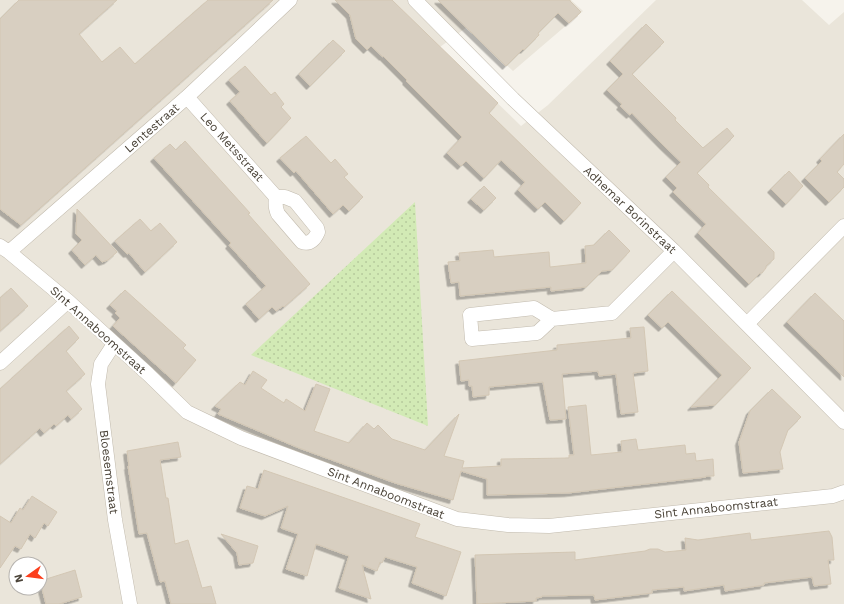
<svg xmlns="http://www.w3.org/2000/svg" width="844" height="604" viewBox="0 0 844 604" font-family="'Work Sans',sans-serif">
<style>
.residential{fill:#eae5da;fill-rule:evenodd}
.park{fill:url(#park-dots)}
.building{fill:#d8cfc1;stroke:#d3c7b4;filter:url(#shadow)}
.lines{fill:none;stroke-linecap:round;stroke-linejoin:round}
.minor-casing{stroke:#c2bbae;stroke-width:15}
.minor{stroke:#fff;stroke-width:14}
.labels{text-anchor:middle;stroke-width:4;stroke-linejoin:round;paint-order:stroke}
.street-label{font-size:12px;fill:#4b4439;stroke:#fff}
</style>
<defs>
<pattern id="park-dots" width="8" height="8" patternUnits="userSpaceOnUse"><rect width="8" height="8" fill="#d2eab5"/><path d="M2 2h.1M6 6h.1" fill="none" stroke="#b6ca9c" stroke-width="1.8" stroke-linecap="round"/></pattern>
<filter id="shadow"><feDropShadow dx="-3.5" dy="3.5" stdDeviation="0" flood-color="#0004"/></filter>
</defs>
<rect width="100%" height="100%" fill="#f6f3ec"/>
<path class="residential" d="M0 0H571L583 11 513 71 467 27 440 47 521 126 548 105 656 0H802L829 25 844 12V604H0ZM16 564H40V588H16Z"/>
<path class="park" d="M415 202 428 426 251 355Z"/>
<path class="building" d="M19 0H117L79 34 102 62 120 47 135 64 208 0H273L21 225 0 209V19Z
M335 0H392L498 103 489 113 581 203 564 221 545 202 538 209 518 190 525 182 501 160 484 178 466 161 461 166 447 153 462 137 406 81 407 80 383 56V57L371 46 367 50 356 39 350 15Z
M438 0H570V1L581 12 569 23 558 13 538 33 539 35 524 50 523 49 506 66Z
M646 24 664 42 632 74 676 118 675 120 703 148 727 128 734 136 697 173 709 185 708 187 774 252V259L766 266V268L762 273H760L749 284 698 233 706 224 673 192 677 188 666 177 681 162 663 145 632 113 630 115 620 106 622 104 607 90 623 74 610 61Z
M333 40 345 51 310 86 299 74Z
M245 66 271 95 275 92 284 104 281 107 291 118 267 143 230 101 240 92 229 80Z
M844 134V164L837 172 844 179V187L829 202 805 178 822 161 820 159Z
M306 136 331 163 335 159 348 174 344 177 363 197 349 211 343 205 333 214 296 171 294 173 280 158Z
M185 141 250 213 248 214 310 284 284 307 283 306 276 311 272 307 259 319 246 304 266 286 229 245 231 243 154 158 170 144 176 150Z
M789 171 803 186 786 204 771 189Z
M484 186 496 198 484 210 471 199Z
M77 209 117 252 108 260 102 262 96 255 85 265 72 250 82 240 76 234Z
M140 219 151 231 160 223 177 242 145 272 129 253 127 254 115 241Z
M609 230 630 251 612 270 602 271 586 287 551 291V287L460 296 459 282 451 283 448 262 460 261 459 253 493 250 494 257 549 252 550 267 586 263 585 246 594 245Z
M11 288 28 306 0 331V298Z
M125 290 186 345 183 348 196 360 176 383 113 326 120 318 115 313 117 311 110 305Z
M672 291 751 368 715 405 691 407 722 375 668 322 662 328 648 315Z
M815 293 844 321V377L787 322Z
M69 326 79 338 66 351 85 374 66 391 82 409 71 419 68 415 56 426 54 424 44 433 40 428 0 464V389Z
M644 327 648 371 633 373 638 412 621 414 616 374 599 376 598 371 562 374 566 419 550 420 543 382 489 387V395L473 397 472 386H469V380L461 381 459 361 557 350V345L631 338 630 328Z
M253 371 267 380 261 388 284 403 286 399 305 411 316 384 330 389 314 431 349 443 367 423 374 429 378 425 392 439 425 450 459 414 444 456 464 461 462 468 501 466V459L569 458V455H574L568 407 586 405 591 455 622 452 621 441 636 439 638 450 685 445 686 454 695 453 696 461 713 459 714 476H706V477L568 493 487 495V479L461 471 453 500 395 483 299 448 218 414 221 409 215 406 240 382 245 385Z
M772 389 801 417 788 430 780 452 783 469 743 473 739 442 750 411Z
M178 442 181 457 160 460 166 498H168L175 544 188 540 202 588 211 586 216 604H171L165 581 160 582 147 533 139 534 128 466H129L127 451Z
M264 470 420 524 415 537 461 552 446 596 412 583 417 567 385 557 382 563 380 562 377 571 362 565 371 599 339 588 349 556 316 544 307 576 286 569 298 534 281 528 288 506 265 516 240 508 247 486 258 489Z
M32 496 57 512 48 526 44 523 35 538 30 534 21 549 15 546 0 568V516L11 523 20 508 23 510Z
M829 531 832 537 834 560H828L831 584 814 586 812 577 764 583V585L725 591 724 585 684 591V587L652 590V593L595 600 594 595 542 596V597L536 598V601L477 604 475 555 575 552V560L645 551 650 549H658L665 552 686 550 685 538 698 540 750 533 751 540Z
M221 534 258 546 253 563 239 565 237 553Z
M75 570 82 597 59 604H46L40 581Z"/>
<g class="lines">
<defs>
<path id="minor" d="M415 0 513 99 674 251 844 422
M187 97 276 197C275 204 275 208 278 214L302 242C310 245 315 239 318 232L317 228 295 201 285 197H276
M0 246 9 252 68 301 148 374 187 412 241 438 457 519 508 525 549 526 833 496 844 492
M9 252 187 97 290 0
M552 319 537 333 472 339 470 315 534 308 552 319 612 313 674 251
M747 324 844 226
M114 344 101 364 98 384 115 520 130 604
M0 363 68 301"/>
</defs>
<use href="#minor" class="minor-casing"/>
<use href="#minor" class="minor"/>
</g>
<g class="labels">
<g class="street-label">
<text transform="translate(152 128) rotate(-41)" y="4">Lentestraat</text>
<text transform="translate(232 147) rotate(48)" y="4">Leo Metsstraat</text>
<text transform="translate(630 210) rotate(43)" y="4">Adhemar Borinstraat</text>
<text transform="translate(98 330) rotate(42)" y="4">Sint Annaboomstraat</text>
<text transform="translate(109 472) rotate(83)" y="4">Bloesemstraat</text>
<text transform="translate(386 493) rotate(21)" y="4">Sint Annaboomstraat</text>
<text transform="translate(716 508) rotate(-6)" y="4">Sint Annaboomstraat</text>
</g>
</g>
<g transform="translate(28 576) rotate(256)"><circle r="19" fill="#ffffff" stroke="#b7b4b0"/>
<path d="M0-3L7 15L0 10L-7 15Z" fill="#fc3f1d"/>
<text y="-6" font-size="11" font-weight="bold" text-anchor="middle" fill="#4b4439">N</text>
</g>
</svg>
